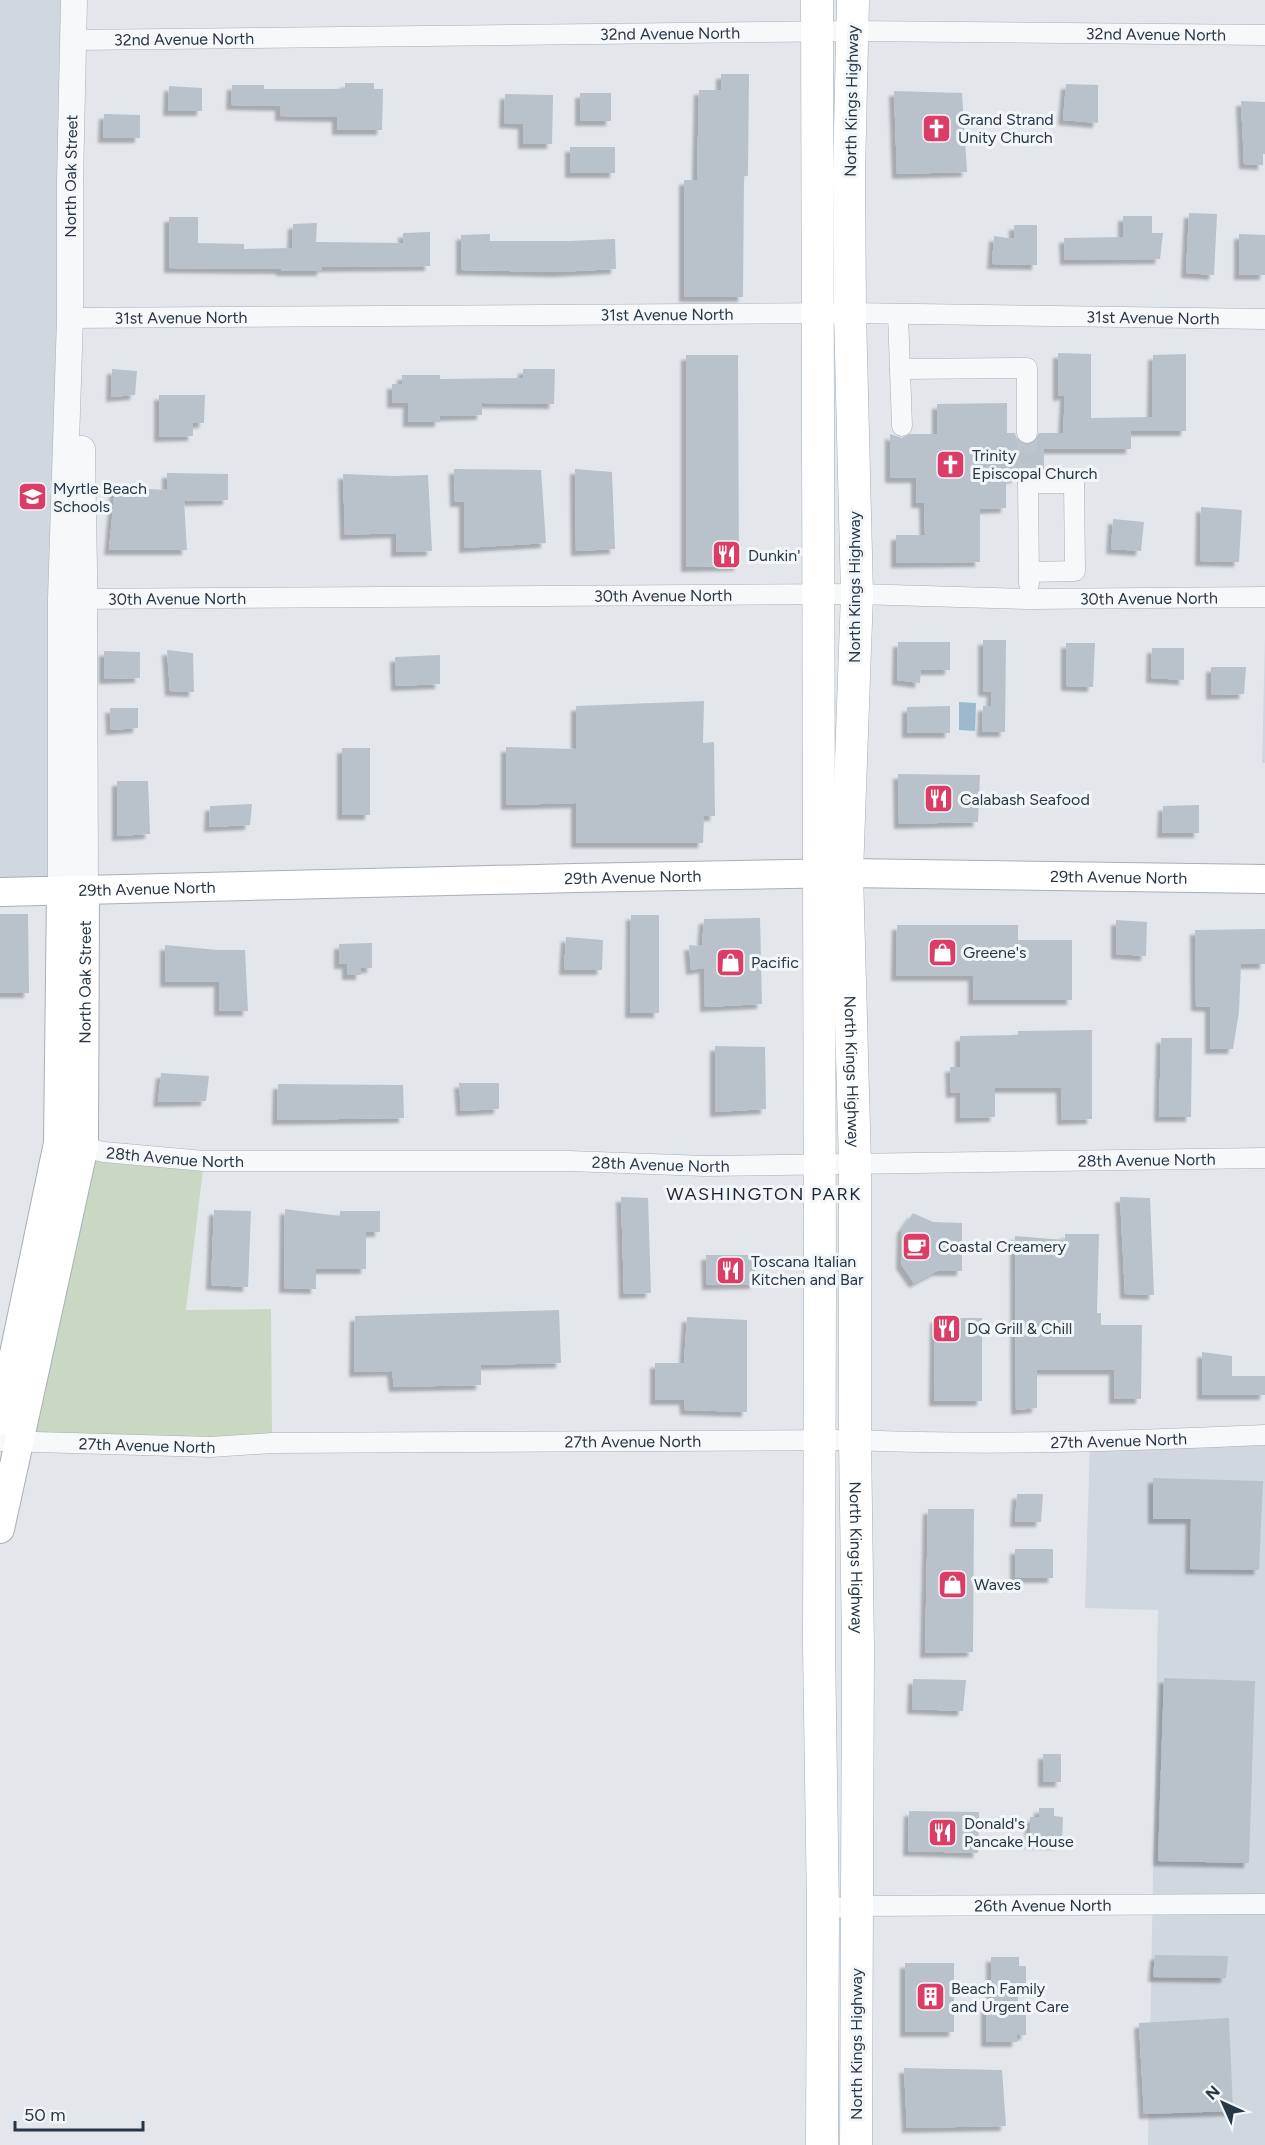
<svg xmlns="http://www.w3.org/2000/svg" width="1265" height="2145" viewBox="0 0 1265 2145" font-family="Figtree,sans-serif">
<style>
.built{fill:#d0d7de}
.green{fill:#cad7c3}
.water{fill:#9bbacf}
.building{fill:#b9c1cb;filter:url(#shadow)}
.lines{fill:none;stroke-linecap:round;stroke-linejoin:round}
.minor-tunnel{stroke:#bec4cb;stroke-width:20;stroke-dasharray:20 10;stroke-linecap:butt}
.minor-casing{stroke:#a7afb7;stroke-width:21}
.tertiary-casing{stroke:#a7afb7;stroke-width:27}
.secondary-casing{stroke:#a7afb7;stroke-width:30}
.primary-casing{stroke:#a1adb9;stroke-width:33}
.minor{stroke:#f6f8fa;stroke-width:20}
.tertiary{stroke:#f6f8fa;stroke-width:26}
.secondary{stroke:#fff;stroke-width:28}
.primary{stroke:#fff;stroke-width:32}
.labels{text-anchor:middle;stroke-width:6;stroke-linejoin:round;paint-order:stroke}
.street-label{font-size:16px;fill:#283746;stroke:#f3f6f9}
.poi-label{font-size:16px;fill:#283746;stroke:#f3f6f9;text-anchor:start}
.neighbourhood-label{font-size:18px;letter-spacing:1.5px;fill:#1b2737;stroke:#f3f6f9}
</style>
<defs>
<filter id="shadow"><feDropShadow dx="-5" dy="5" stdDeviation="1.5" flood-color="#0004"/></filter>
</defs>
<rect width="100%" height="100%" fill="#e3e7ec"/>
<path class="built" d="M0 0H72L61 892H0Z
M1265 639V763H1262Z
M1265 1435V2145H1148L1158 1610 1085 1608 1090 1442Z"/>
<path class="green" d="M84 1146 204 1161 186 1310 271 1309 272 1443 21 1442Z"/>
<path class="water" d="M959 702 976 703 975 731 959 730Z"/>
<path class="building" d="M721 74H749L748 176H744L743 297H684V180H697L699 90H721Z
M345 83H374V89H383L382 130H337V117L280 116V106L231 105 232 85H264V89H335L345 88Z
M1066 84 1098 85V123L1063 120Z
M169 86 202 88V111H168Z
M894 91 962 93 967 172 897 174Z
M580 93H611V121H580Z
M505 94 553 95 552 144H523V124L504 123Z
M1241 101 1265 102V154H1263V165L1244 164Z
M104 114 140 115V138H103Z
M570 147H615V173H570Z
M1189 213 1217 214 1214 275 1186 273Z
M1123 216H1152V233H1163L1160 259 1065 260 1064 238 1123 237Z
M169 217H198V243L244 244V249L292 248 293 224 317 223 316 242 403 243V233L430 232V266L322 267V271H281V269L169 268Z
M1014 225H1037V265L992 264 994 236 1014 239Z
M490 234V241H570L615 239 616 269 557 272 461 270V235Z
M1239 234 1265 235V275H1239Z
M1058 353 1091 354V418L1152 417 1153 355 1186 354V431H1131V449H1044V471H1038L1027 466 1018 472 1016 478H1006V508L980 509V562L896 563V535H925L924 503H916V478H890V434L902 438 910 434H937V404L1007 403V433H1015L1017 439 1022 444 1028 445 1033 443 1039 433H1063L1065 395 1058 396Z
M686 355H738L739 566 686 567Z
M112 369 137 371 135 395 111 397Z
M523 369H555L554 404 482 403V415L440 416V422H408V403H392V384H402V375H440V379L523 378Z
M159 395H205L204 423H193V436L159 437Z
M454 469 541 470 546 543 464 548V502H455Z
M575 469 612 472 615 549 576 551Z
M167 473 228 474V500L184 501 187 550H109L115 487 167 490Z
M343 474 394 476 428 475 432 551 396 552V533L345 535Z
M1201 507 1242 510 1239 562 1200 561Z
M1113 519 1144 522 1141 551 1111 549Z
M983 640H1006L1005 732H982L983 706H991L992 692 983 691Z
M898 642H950V670H921L920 683 897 680Z
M1066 643H1095L1093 687 1066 686Z
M1152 648H1184V680L1151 678Z
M167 650 193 653 194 692 170 691Z
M104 651 140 652V678L104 679Z
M440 655V684L396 686 395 657Z
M1211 667H1246L1244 694 1211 695Z
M704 701 703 743 714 742 715 816H704L703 843H576V803L506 805V747L576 749V706Z
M950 706V733H907V707Z
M110 708H138V728L111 730Z
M342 748H370V815H342Z
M898 774 980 775 978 822 899 824Z
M117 781H148L150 834 117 836Z
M252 804 250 825 209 827 210 806Z
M1199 805V833H1162L1163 806Z
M0 914H28L29 993H0Z
M631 915H659V1013H630Z
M760 918 762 1004 705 1007 704 968 691 970 689 945 702 946 704 919Z
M1116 920 1147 922 1146 956 1116 954Z
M897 925H1018V940H1072V1000H973V976H896Z
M1265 929V964H1241L1239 1012 1233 1049H1210V1007L1196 1006 1195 930Z
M566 937 603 940 602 970H564Z
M372 943V968H361V975H347V964H339V944Z
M165 945 218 950H245L248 1011H219V982H165Z
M1092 1030V1119L1062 1120 1061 1088H995V1117L960 1118V1092L951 1093 950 1067H960V1036L1018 1035V1031Z
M1161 1038H1192L1191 1117H1159Z
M715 1046 765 1047 766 1109 715 1112Z
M161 1073 209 1076 206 1101 158 1102Z
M459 1083H499V1109L461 1111Z
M278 1084 403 1085 404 1118 277 1120Z
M621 1197 648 1198 651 1293 624 1294Z
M1120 1197 1150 1198 1154 1295 1125 1294Z
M285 1209 340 1216V1211H380V1232H366V1269H316V1289L284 1288Z
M214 1210 251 1211 248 1287 211 1285Z
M913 1213 933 1222 962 1223V1271H937L914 1283 901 1264 902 1229Z
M1065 1234H1099L1097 1313H1101V1325H1142L1141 1399H1114V1370H1037V1408L1016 1410 1015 1236 1065 1240Z
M706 1255H755V1284L707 1285Z
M559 1310 561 1363 481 1365V1385L394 1387 392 1371 354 1372 355 1316Z
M687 1317 747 1320V1412L685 1410 684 1400H655V1363H684Z
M935 1318H982V1401H934Z
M1202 1352 1232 1356V1376H1265V1395H1202Z
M1153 1478 1263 1481 1259 1570 1190 1569 1191 1519H1153Z
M1017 1494H1043L1041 1522H1015Z
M928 1509H974L973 1652 925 1653Z
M1015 1549H1053V1578H1015Z
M1164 1678 1255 1681 1249 1863 1158 1861Z
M913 1679 966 1680 963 1711 912 1709Z
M1043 1754H1061V1782H1043Z
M1039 1808H1054V1816L1063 1817 1062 1844H1030V1817H1039Z
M909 1811 979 1812 978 1853 908 1851Z
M1155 1955 1228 1956 1226 1978 1153 1977Z
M991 1957H1019V1966H1026V1987H1018V2014H1026V2035H1017V2042H986V2006H991Z
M905 1963H954V2032H905Z
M1229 2018 1233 2111 1144 2114 1139 2023Z
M904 2068 1002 2070 1006 2126 907 2128Z"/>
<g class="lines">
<path class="minor-tunnel" d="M1027 433 1028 478"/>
<defs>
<g id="minor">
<path id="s1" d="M74 40 853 31 1265 35"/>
<path d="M898 314 902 426"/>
<path id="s2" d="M70 318 850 313 1265 319"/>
<path d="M900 369 1027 368V433"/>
<path d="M1028 478 1029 584"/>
<path d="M1028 483H1074L1075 571 1029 572"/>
<path id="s3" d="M71 599 857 594 1029 599 1265 597"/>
<path id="s4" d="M72 1145 104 1152 204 1161H569L705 1166 1265 1158"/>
<path id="s5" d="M0 1441 211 1447 272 1443 855 1440C992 1446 1128 1441 1265 1435"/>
<path id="s6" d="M823 1909 857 1906 1265 1904"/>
</g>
<g id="tertiary">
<path d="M82 449 84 570 85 891"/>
<path id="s7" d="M61 892V599L70 318V182L74 0"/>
</g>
<g id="secondary">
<path id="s8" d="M0 892 575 878 847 873 1265 879"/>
<path d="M0 1421 58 1143 61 892"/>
<path id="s9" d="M0 1529 84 1146 85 891"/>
</g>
<g id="primary">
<path d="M817 0 820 1287 819 1647 823 1909 822 2145"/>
<path id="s10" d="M853 0 849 173 850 313 857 594 847 873 855 1165V1440L858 1647 856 2145"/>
</g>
</defs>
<use href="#minor" class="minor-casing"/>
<use href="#tertiary" class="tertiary-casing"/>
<use href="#secondary" class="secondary-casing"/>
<use href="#primary" class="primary-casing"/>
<use href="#minor" class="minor"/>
<use href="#tertiary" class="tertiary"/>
<use href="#secondary" class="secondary"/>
<use href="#primary" class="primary"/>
</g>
<defs>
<symbol id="church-square" viewBox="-11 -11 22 22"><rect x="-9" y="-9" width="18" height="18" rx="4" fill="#dc3d66" stroke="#f3f6f9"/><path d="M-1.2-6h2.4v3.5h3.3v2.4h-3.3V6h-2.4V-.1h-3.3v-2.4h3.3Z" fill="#fff"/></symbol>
<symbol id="school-square" viewBox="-11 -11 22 22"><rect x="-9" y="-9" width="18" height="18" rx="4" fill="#dc3d66" stroke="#f3f6f9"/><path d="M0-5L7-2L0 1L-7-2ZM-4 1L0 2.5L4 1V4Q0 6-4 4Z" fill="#fff"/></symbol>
<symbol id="restaurant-square" viewBox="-11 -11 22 22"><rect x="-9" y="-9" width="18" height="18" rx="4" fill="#dc3d66" stroke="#f3f6f9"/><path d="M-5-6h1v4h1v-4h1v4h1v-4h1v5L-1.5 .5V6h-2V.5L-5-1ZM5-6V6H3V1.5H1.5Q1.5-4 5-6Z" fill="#fff"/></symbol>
<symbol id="shop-square" viewBox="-11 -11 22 22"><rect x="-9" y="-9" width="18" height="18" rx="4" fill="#dc3d66" stroke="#f3f6f9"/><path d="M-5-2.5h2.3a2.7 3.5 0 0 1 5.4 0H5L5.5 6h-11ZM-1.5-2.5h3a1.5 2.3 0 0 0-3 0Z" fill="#fff"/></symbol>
<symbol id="cafe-square" viewBox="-11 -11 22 22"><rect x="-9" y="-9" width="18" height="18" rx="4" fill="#dc3d66" stroke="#f3f6f9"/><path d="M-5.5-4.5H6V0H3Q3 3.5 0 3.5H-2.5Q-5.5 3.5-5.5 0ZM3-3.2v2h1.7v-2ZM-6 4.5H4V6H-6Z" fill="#fff"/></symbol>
<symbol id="building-square" viewBox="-11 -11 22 22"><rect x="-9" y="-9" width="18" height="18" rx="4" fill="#dc3d66" stroke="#f3f6f9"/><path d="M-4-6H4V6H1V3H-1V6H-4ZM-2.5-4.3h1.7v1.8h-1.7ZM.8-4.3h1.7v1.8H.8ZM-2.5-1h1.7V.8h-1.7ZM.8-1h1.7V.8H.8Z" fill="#fff"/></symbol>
</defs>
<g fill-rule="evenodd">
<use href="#church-square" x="920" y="112" width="33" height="33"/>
<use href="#church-square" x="934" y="448" width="33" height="33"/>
<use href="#school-square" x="16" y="480" width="33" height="33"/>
<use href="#restaurant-square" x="710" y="538" width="33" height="33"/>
<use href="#restaurant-square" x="922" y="782" width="33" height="33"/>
<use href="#shop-square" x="926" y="936" width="33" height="33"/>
<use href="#shop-square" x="714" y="946" width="33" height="33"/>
<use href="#cafe-square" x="900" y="1230" width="33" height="33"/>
<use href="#restaurant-square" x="714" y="1254" width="33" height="33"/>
<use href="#restaurant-square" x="930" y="1312" width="33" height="33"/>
<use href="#shop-square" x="936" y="1568" width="33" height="33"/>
<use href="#restaurant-square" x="926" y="1816" width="33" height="33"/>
<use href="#building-square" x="914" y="1980" width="33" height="33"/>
</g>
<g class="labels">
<g class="street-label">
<text dy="6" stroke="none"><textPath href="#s1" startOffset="596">32nd Avenue North</textPath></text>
<text dy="6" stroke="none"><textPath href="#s1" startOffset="1082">32nd Avenue North</textPath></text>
<text dy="6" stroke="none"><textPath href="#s1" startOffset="110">32nd Avenue North</textPath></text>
<text transform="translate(851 101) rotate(-89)" y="6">North Kings Highway</text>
<text dy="6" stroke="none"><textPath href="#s7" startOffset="716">North Oak Street</textPath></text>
<text dy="6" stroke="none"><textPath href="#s2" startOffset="597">31st Avenue North</textPath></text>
<text dy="6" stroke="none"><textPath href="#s2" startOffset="111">31st Avenue North</textPath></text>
<text dy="6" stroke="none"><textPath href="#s2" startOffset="1083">31st Avenue North</textPath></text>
<text transform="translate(854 587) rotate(-90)" y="6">North Kings Highway</text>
<text dy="6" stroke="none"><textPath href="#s3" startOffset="592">30th Avenue North</textPath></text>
<text dy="6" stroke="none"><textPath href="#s3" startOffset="1078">30th Avenue North</textPath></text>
<text dy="6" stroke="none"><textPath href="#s3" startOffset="106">30th Avenue North</textPath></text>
<text dy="6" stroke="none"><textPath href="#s8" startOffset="633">29th Avenue North</textPath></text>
<text dy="6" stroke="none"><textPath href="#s8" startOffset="1119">29th Avenue North</textPath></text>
<text dy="6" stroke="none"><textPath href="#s8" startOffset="147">29th Avenue North</textPath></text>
<text dy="6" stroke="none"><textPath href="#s9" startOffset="556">North Oak Street</textPath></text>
<text dy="6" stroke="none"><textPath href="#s10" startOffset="1072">North Kings Highway</textPath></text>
<text dy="6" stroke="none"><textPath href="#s4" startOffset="104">28th Avenue North</textPath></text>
<text dy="6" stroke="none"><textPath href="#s4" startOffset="1076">28th Avenue North</textPath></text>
<text dy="6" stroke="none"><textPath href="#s4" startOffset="590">28th Avenue North</textPath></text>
<text dy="6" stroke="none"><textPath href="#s5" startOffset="1119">27th Avenue North</textPath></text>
<text dy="6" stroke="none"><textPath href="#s5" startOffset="633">27th Avenue North</textPath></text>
<text dy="6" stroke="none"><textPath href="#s5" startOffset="147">27th Avenue North</textPath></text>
<text dy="6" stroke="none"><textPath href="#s10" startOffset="1558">North Kings Highway</textPath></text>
<text dy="6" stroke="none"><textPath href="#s6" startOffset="220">26th Avenue North</textPath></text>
<text transform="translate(856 2044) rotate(-90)" y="6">North Kings Highway</text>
</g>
<g class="poi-label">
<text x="958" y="125">Grand Strand<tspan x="958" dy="18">Unity Church</tspan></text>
<text x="972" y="461">Trinity<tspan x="972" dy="18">Episcopal Church</tspan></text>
<text x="53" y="494">Myrtle Beach<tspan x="53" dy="18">Schools</tspan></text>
<text x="748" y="561">Dunkin'</text>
<text x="960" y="805">Calabash Seafood</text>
<text x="963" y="958">Greene's</text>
<text x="751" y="968">Pacific</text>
<text x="938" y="1252">Coastal Creamery</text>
<text x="751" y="1267">Toscana Italian<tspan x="751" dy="18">Kitchen and Bar</tspan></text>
<text x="967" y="1334">DQ Grill &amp; Chill</text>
<text x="974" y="1590">Waves</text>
<text x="964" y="1829">Donald's<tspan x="964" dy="18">Pancake House</tspan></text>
<text x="951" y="1994">Beach Family<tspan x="951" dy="18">and Urgent Care</tspan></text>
</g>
<g class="neighbourhood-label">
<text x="764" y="1200">WASHINGTON PARK</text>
</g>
</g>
<g transform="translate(1223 2103) rotate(315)" stroke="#f3f6f9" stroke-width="4.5" paint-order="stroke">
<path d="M0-4.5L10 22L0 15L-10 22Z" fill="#283746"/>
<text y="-9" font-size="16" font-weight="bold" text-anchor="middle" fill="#283746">N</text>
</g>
<path d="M15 2121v9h128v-9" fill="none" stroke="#283746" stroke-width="3"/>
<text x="24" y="2121" font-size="18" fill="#283746" stroke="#f3f6f9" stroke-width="4.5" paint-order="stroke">50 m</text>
</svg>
